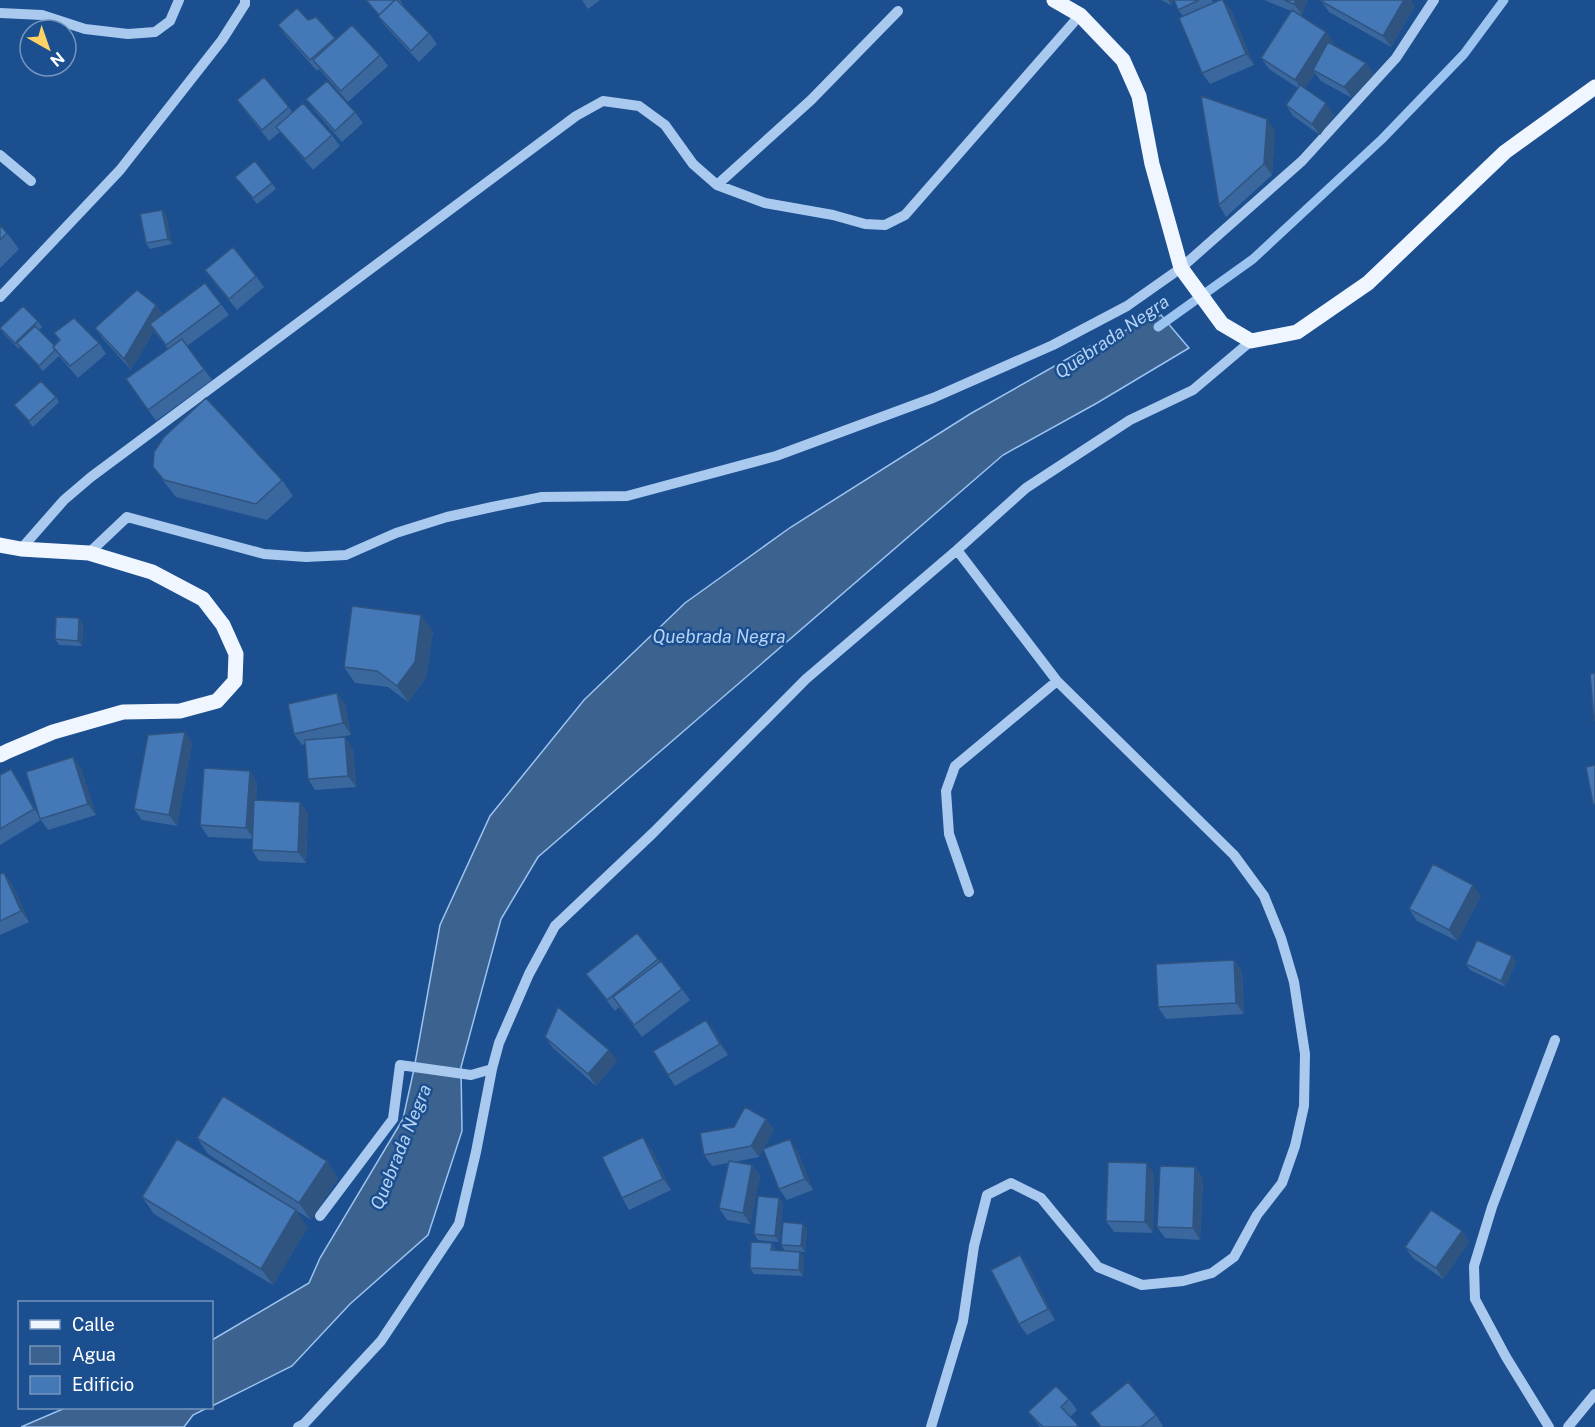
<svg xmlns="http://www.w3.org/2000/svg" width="1595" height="1427" viewBox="0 0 1595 1427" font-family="'Public Sans',sans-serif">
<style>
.water{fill:#3c6290;stroke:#9cc4f0;stroke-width:1.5}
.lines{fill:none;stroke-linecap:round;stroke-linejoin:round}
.stream{stroke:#9cc4f0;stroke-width:9}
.minor{stroke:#a9c9ee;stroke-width:10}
.major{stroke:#f0f6ff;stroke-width:15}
.wall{fill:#3a679d}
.shaded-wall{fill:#305480}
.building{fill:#4478b7;stroke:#305480;stroke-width:1.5}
.labels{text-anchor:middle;stroke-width:5;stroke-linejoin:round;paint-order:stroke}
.water-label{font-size:18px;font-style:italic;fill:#b5d3f5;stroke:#1b4f8f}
</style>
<rect width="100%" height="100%" fill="#1b4f8f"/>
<path class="water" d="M1161 315 1189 348 1097 403 1003 455 538 857 501 919 461 1067 462 1131 428 1235 350 1304 292 1366 212 1406V1340L309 1283 320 1258 403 1119 414 1069 440 925 490 816 584 700 685 603 791 527 970 414 1092 345Z
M65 1408H207L193 1415 184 1427H21Z"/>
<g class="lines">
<path class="stream" d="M1158 327 1253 259 1381 140 1464 54 1504 0"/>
<path class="minor" d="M0 13 42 15 85 29 128 34 155 32 170 21 179 0
M0 155 31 181
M717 185 811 100 898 11
M0 297 120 170 222 40 245 4V0
M21 549 64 500 91 477 576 116 603 101 639 106 665 125 693 164 717 185 765 203 833 215 865 224 885 225 905 215 1080 15
M957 550 1057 681 955 766 946 791 949 834 969 892
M89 553 127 517 264 554 306 557 346 555 396 533 447 517 492 507 542 497 627 496 776 456 933 398 1053 345 1127 306 1181 268 1302 161 1396 58 1434 0
M320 1216 393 1119 400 1065 471 1075 492 1069 499 1043 529 974 555 926 653 833 806 679 957 550 1026 488 1130 420 1193 390 1251 341
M298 1427 304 1424 381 1341 459 1224 476 1152 492 1069
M931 1427 963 1321 974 1246 987 1195 1011 1183 1041 1198 1098 1267 1142 1285 1183 1281 1212 1273 1234 1257 1257 1215 1282 1183 1295 1146 1304 1106 1305 1054 1294 982 1281 938 1264 896 1234 855 1057 681
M1549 1427 1506 1357 1475 1299 1474 1266 1492 1207 1555 1040
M1568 1427 1595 1394"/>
<path class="major" d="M1054 0 1080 15 1123 60 1139 96 1152 164 1181 268 1222 324 1251 341 1297 332 1368 283 1505 152 1595 87
M0 545 21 549 89 553 152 572 203 599 223 625 236 654 235 681 217 701 180 711 123 712 53 732 8 751 0 755"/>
</g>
<path class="wall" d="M365 0H400L404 6V7L429 33 437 44 419 62 386 27 378 16 379 15Z
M582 0H600L588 9Z
M1161 0H1212L1213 3 1231 10 1254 65 1210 84 1202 73 1183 16 1178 10 1174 0 1171 5Z
M1264 0H1308L1302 15 1299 14 1326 32 1334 43 1333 45 1366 63 1374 74 1352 98 1321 81 1315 73 1305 88 1334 115 1320 135 1293 116 1286 105 1298 88 1269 69 1261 58 1291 11Z
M1321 1 1415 5 1391 47 1329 12Z
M316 17 336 40 380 55 388 66 348 102 319 69 317 71 286 36 278 25 308 20Z
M306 99 355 112 363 123 342 142 314 110Z
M237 100 289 107 292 112 332 135 340 146 313 170 280 132 269 141 245 111Z
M1275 130 1272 175 1226 217 1219 205Z
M235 177 272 183 276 189 257 204Z
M162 210 166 215 172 244 150 249 146 243Z
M0 225 7 233 19 249 0 268Z
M205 270 256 276 264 287 237 310 213 281Z
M221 304 229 315 187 346 212 380 156 421 126 379 168 349 154 331 131 370 103 339 95 328 156 305 162 314Z
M38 321 42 327 39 330 54 345 59 341 54 333 99 343 106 354 78 378 59 356 43 371 20 347 19 349 4 334 0 328Z
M56 397 59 402 33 427 14 405Z
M153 467 282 480 293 496 267 520 176 497 165 483Z
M83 624 82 646 59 645 55 639Z
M433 631 426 678 408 702 388 687 355 683 344 667Z
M345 704 351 735 333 738 353 749 356 787 315 790 308 779 305 744 302 745 294 734Z
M185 732 192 743 177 826 142 820 134 809Z
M81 768 96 815 48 830 41 820 0 845V775L18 780 39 815Z
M257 782 256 800 308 813 306 863 259 861 252 850V839L208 837 200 825Z
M4 873 12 884 29 922 0 935V874Z
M1481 896 1457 941 1417 921 1409 909Z
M637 933 682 989 690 1000 642 1037 619 1007 615 1011 586 974Z
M1234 960 1242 971 1244 1014 1166 1019 1158 1007Z
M1516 962 1505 987 1470 970 1466 964Z
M714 1031 728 1055 675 1086 668 1075Z
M545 1037 609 1050 617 1061 596 1086 553 1048Z
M766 1119 774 1130 759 1157 734 1162 752 1165 760 1176 750 1224 727 1220 719 1208 728 1163 712 1166 704 1155 734 1127Z
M197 1138 327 1161 338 1178 311 1220 208 1154Z
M651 1148 671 1190 629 1210 622 1198Z
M797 1150 813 1190 787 1200 779 1189Z
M1195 1167 1203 1179 1200 1240 1165 1238 1157 1227Z
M1154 1174 1153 1233 1114 1232 1106 1221Z
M142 1197 308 1227 273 1285 154 1214Z
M779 1198 783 1203 779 1242 758 1240 754 1234Z
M803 1224 807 1229 805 1252 785 1251 781 1245Z
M1462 1231 1469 1242 1443 1279 1413 1258 1405 1247Z
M776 1249V1251L804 1257 803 1276 754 1274 750 1268Z
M1028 1266 1055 1320 1027 1335 1019 1324Z
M1069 1399 1077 1410 1070 1417 1079 1427H1040L1028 1412Z
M1090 1413 1156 1415 1163 1426 1162 1427H1100Z"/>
<path class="shaded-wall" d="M1168 0H1174L1171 5Z
M1224 0 1231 10 1254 65 1246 54Z
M1296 0H1308L1302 15 1294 4Z
M1404 0H1411L1415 5 1391 47 1383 36Z
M1326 32 1334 43 1315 72 1313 70 1315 73 1303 91 1295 80Z
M1366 63 1374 74 1352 98 1344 87Z
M1326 103 1334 115 1320 135 1312 124Z
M1267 119 1275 130 1272 175 1264 164Z
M162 210 166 215 172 244 168 239Z
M156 305 163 316 131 370 124 359Z
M421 615 433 631 426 678 408 702 397 686Z
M79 618 83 624 82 646 78 641Z
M337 693 345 704 351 735 343 723Z
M185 732 192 743 177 826 169 815Z
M345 737 353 749 356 787 348 776Z
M73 757 81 768 96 815 88 804Z
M11 769 18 780 42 820 34 809Z
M250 771 257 782 254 839 246 828Z
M300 802 308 813 306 863 298 852Z
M4 873 12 884 29 922 21 911Z
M1473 885 1481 896 1457 941 1449 930Z
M1512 956 1516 962 1505 987 1501 981Z
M1234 960 1242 971 1244 1014 1236 1003Z
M706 1020 714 1031 728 1055 720 1044Z
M609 1050 617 1061 596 1086 588 1074Z
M766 1119 774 1130 759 1157 751 1146Z
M643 1137 651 1148 671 1190 663 1179Z
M790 1139 797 1150 813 1190 805 1179Z
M327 1161 338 1178 311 1220 299 1203Z
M1147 1163 1154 1174 1153 1233 1145 1222Z
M752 1165 760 1176 750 1224 743 1213Z
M1195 1167 1203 1179 1200 1240 1193 1228Z
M779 1198 783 1203 779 1242 775 1236Z
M296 1210 308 1227 273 1285 261 1269Z
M803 1224 807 1229 805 1252 801 1246Z
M1462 1231 1469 1242 1443 1279 1436 1268Z
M772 1243 776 1249 775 1256 771 1250Z
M800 1252 804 1257 803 1276 799 1270Z
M1020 1255 1028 1266 1055 1320 1048 1309Z"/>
<path class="building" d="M366 0H395L379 15Z
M395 0H397L429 33 411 51 378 16Z
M1174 0H1199L1178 10Z
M1220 0H1223L1246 54 1202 73 1179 18Z
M1284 0H1296L1294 4Z
M1321 0H1404L1383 36 1321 1Z
M297 8 308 20 316 17 335 38 310 60 278 25Z
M1292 10 1326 32 1295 80 1261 58Z
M352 25 380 55 341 91 313 60Z
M1328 42 1366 63 1344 87 1313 70Z
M264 77 289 107 262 130 237 100Z
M327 81 355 112 335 131 306 99Z
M1300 85 1326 103 1312 124 1286 105Z
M1201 96 1267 119 1264 164 1219 205Z
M303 103 332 135 305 159 276 127Z
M255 161 272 183 253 198 235 177Z
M162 210 168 239 146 243 140 214Z
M0 225 7 233 0 240Z
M233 247 256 276 229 299 205 270Z
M205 283 221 304 166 345 150 324Z
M137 290 156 305 124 359 95 328Z
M23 306 38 321 15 343 0 328Z
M74 318 99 343 70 366 53 347 60 340 54 333Z
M35 326 54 345 53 347 55 350 39 366 17 343Z
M182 339 204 369 148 410 126 379Z
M41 381 56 397 29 421 14 405Z
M206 398 282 480 256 504 164 480 153 467 154 452 164 437Z
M352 606 421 615 415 662 397 686 377 671 344 667Z
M56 617 79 618 78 641 55 639Z
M1595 673V720H1594L1590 674Z
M337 693 343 723 294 734 288 704Z
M185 732 169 815 134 809 148 735Z
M345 737 348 776 308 779 305 740Z
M73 757 88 804 40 819 26 772Z
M1595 765V804H1593L1586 767Z
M204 768 250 771 246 828 200 825Z
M11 769 34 809 0 829V775Z
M254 800 300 802 298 852 252 850Z
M1433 864 1473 885 1449 930 1409 909Z
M4 873 21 911 0 921V874Z
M637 933 658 959 607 1000 586 974Z
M1477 940 1512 956 1501 981 1466 964Z
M1234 960 1236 1003 1158 1007 1156 964Z
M661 961 682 989 634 1025 613 997Z
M558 1007 609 1050 588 1074 545 1037Z
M706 1020 720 1044 668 1075 653 1051Z
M223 1096 327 1161 299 1203 197 1138Z
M745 1107 766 1119 751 1146 704 1155 700 1133 734 1127Z
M643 1137 663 1179 622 1198 602 1157Z
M177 1139 296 1210 261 1269 142 1197Z
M790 1139 805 1179 779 1189 763 1149Z
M729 1161 752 1165 743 1213 719 1208Z
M1108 1162 1147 1163 1145 1222 1106 1221Z
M1160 1166 1195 1167 1193 1228 1157 1227Z
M758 1196 779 1198 775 1236 754 1234Z
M1431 1210 1462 1231 1436 1268 1405 1247Z
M783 1222 803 1224 801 1246 781 1245Z
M751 1242 772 1243 771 1250 800 1252 799 1270 750 1268Z
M1020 1255 1048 1309 1019 1324 991 1270Z
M1128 1382 1156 1415 1141 1427H1101L1090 1413Z
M1056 1386 1069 1399 1061 1407 1078 1425 1076 1427H1043L1028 1412Z"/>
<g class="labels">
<g class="water-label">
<text transform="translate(1112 337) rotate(-34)" y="6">Quebrada Negra</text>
<text x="719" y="643">Quebrada Negra</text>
<text transform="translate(401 1147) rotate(-68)" y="6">Quebrada Negra</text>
</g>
</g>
<rect x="18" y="1301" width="195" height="108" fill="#1b4f8f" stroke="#7695bc" stroke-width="1.5"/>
<rect x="30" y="1320" width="30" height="9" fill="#f0f6ff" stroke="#7695bc" stroke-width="1.5"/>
<text x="72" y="1331" font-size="18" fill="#ffffff">Calle</text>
<rect x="30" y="1346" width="30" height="18" fill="#3c6290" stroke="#7695bc" stroke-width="1.5"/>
<text x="72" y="1361" font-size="18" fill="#ffffff">Agua</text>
<rect x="30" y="1376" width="30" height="18" fill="#4478b7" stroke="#7695bc" stroke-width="1.5"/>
<text x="72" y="1391" font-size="18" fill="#ffffff">Edificio</text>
<g transform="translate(48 48) rotate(140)"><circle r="28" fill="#1b4f8f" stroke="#7695bc" stroke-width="1.5"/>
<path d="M0-4.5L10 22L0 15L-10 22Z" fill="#ffd166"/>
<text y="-9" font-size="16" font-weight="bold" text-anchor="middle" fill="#ffffff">N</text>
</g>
</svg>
